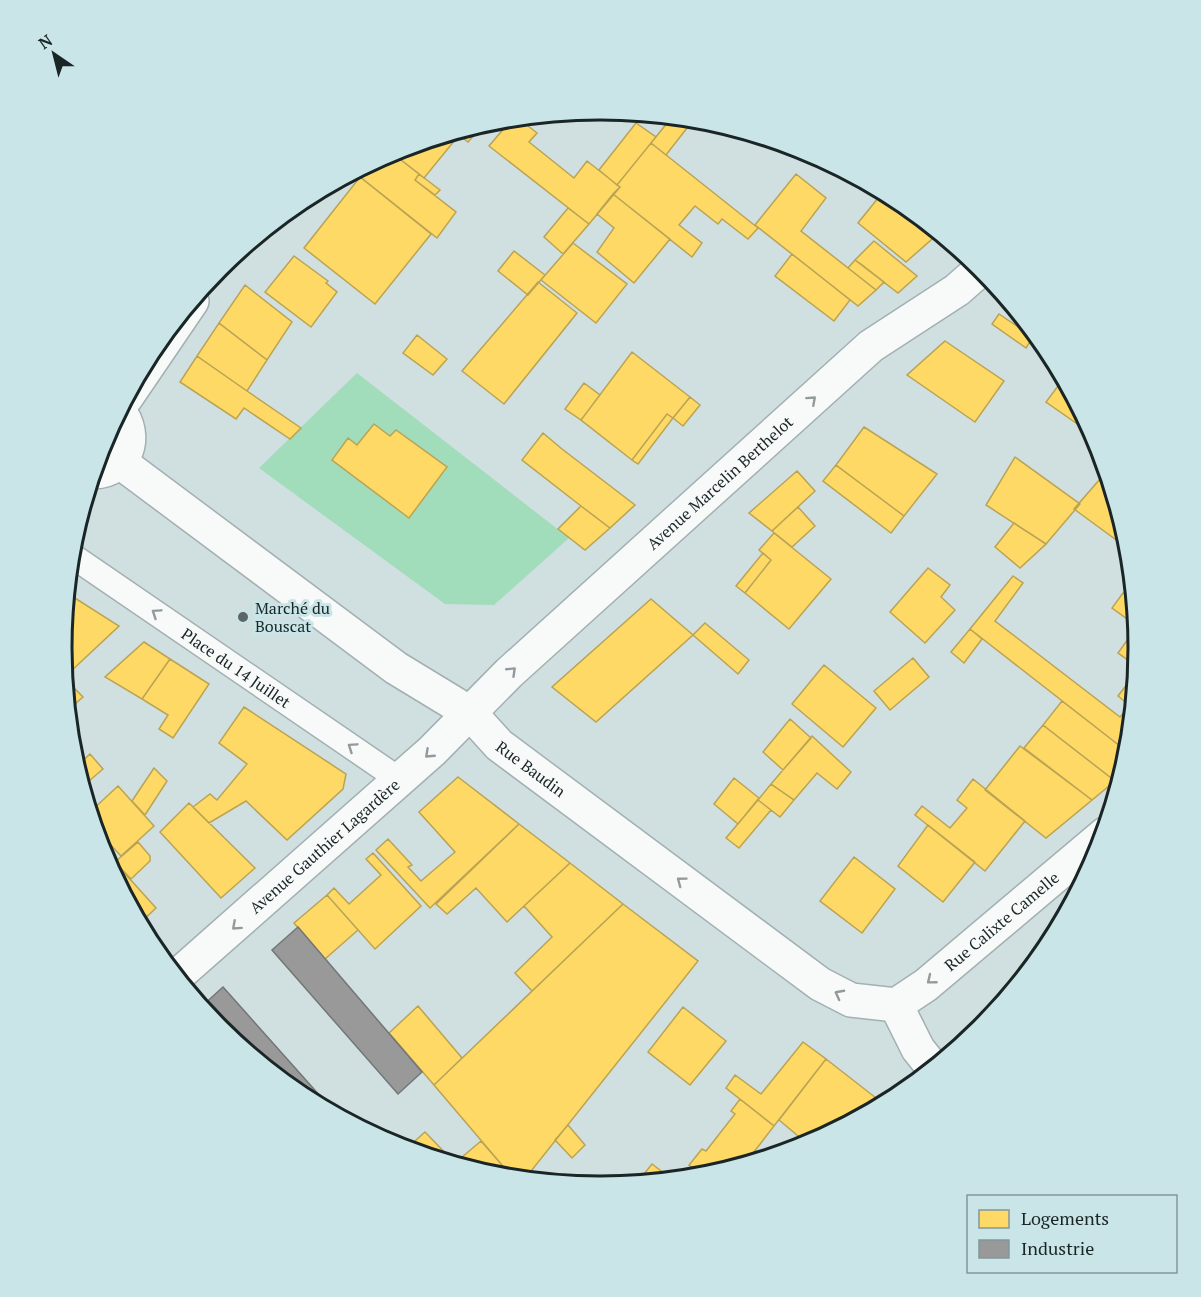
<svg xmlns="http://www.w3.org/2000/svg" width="1201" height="1297" viewBox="0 0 1201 1297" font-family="'PT Serif',serif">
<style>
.green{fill:#a1dcbb}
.homes{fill:#ffd966;stroke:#baa353;stroke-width:1.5}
.industry{fill:#999;stroke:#737676;stroke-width:1.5}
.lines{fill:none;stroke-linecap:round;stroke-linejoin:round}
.service-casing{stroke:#a3b0b1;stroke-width:27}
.minor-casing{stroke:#a3b0b1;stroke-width:36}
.service{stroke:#f8fafa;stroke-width:24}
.minor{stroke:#f8fafa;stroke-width:33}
.oneway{stroke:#949a9b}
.poi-dot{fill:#5a6667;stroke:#c9e5e7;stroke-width:2}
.labels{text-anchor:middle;stroke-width:6;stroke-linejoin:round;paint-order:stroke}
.street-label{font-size:16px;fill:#1a2526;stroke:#c9e5e7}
.poi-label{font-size:16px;fill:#1a2526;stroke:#c9e5e7;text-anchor:start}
.rim{fill:none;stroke:#1a2526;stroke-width:3}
</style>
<rect width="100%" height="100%" fill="#d0dfe0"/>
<path class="green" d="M357 373 569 538 494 605 445 604 259 468Z"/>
<path class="homes" d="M672 117 694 119 666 155 651 143Z
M513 118H518L537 133 529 142 574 178 587 161 620 187 589 224 489 146Z
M636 123 656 137 617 185 599 170Z
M466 129 474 135 468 142 459 135 424 178 391 152Z
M651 143 758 228 748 239 722 219 718 224 695 206 679 225 702 243 692 257 613 194 620 187 617 185Z
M391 152 419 174 415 180 456 212 437 238 354 172 363 167 367 170 373 162Z
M419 174 440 190 435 195 415 180Z
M796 174 826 198 801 231 876 290 858 306 755 225Z
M360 177 431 234 375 304 304 248Z
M883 192 900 201 939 233 906 262 858 223Z
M613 194 670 239 634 283 597 252 614 228 597 214Z
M568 208 589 224 563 254 544 237Z
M874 241 917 276 898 293 855 260Z
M573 243 627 284 596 323 541 280Z
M514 251 545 275 528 295 498 271Z
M792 254 850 300 834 321 775 276Z
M294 256 328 281 326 283 337 292 311 327 265 292Z
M855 260 861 264 884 282 876 290 848 268Z
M538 282 577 313 504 404 462 371Z
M245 285 292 322 267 360 219 323Z
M999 314 1033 337 1026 348 992 324Z
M219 323 267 360 247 391 197 356Z
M1033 330 1048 348 1029 335Z
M417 335 447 359 433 375 403 353Z
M945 341 1004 381 975 422 907 375Z
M632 352 690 397 673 418 667 414 632 460 581 420Z
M197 356 247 391 301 428 290 439 244 408 236 419 180 382Z
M1064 378 1096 437 1046 402Z
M584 383 600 395 581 420 565 409Z
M690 397 700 405 683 426 673 418Z
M667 414 673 418 638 464 632 460Z
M374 424 390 436 396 430 447 467 409 518 332 460 348 438 357 445Z
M864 427 937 474 904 516 836 465Z
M543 433 562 449 635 505 610 528 581 506 522 460Z
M1015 457 1080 504 1046 544 986 505Z
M836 465 904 516 891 533 823 481Z
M797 471 815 491 772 531 749 513Z
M1107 471 1129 544 1130 550 1074 509Z
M581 506 610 528 585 550 558 529Z
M798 507 815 526 792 547 772 531Z
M1014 523 1046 544 1020 568 995 547Z
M774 533 831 579 789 629 745 593 771 560 759 550Z
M763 553 771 560 745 593 736 586Z
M928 568 950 585 941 597 955 610 925 643 890 612Z
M1013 576 1023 583 995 621 1120 717 1130 706 1118 696 1128 683 1135 690 1129 753 970 629Z
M67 593 119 626 69 673 63 667 62 648Z
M1123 593 1135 601 1137 626 1112 608Z
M651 599 693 635 596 722 552 687Z
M705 623 749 660 738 674 693 635Z
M970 629 982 639 964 663 951 652Z
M1128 639 1139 648 1138 667 1118 653Z
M144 642 170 659 142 699 105 677Z
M913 658 929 677 890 710 874 691Z
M170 659 209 684 173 738 159 729 168 715 142 699Z
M824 665 876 708 843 747 792 704Z
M64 678 83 697 68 710Z
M1062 701 1129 753 1123 775 1115 781 1043 725Z
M244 707 346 774 343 789 287 840 246 801 209 823 193 807 210 794 217 800 247 764 219 743Z
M790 719 811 738 783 770 763 752Z
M1043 725 1115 781 1092 800 1024 748Z
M812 736 851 772 837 789 817 773 794 800 771 784Z
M1020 746 1092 800 1046 838 985 790Z
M90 754 103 769 82 787 76 767Z
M154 768 167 781 145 815 132 801Z
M458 777 519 824 430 908 376 850 388 839 412 865 408 867 421 881 455 852 419 812Z
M734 778 759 798 738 824 714 804Z
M973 779 1025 821 985 871 915 815 922 806 950 828 967 808 957 800Z
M771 784 794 800 780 817 758 800Z
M118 786 154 826 121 856 94 827 90 812Z
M758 800 771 810 739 848 726 838Z
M189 803 255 868 221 898 160 832Z
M519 824 570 863 507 922 476 888 447 914 436 904Z
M928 825 975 862 943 902 898 866Z
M138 842 150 856V861L131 879 115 862Z
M373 853 421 906 375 949 327 895 334 888 349 904 381 875 366 859Z
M110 857 156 908 139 924 106 861Z
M854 857 895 889 862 933 820 901Z
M570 863 623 904 532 991 515 973 552 937 524 906Z
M327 895 358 930 325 959 294 923Z
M623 904 698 961 524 1180 514 1179 434 1085Z
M1039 960 1015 989 1013 984Z
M418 1006 462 1058 434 1085 389 1033Z
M683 1007 726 1041 690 1085 648 1052Z
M803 1042 826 1059 774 1126 726 1088 735 1075 761 1094Z
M826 1059 876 1098 860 1118 809 1145 779 1120Z
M876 1098 885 1105 860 1118Z
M740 1099 774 1126 743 1166 705 1177 689 1165 702 1149 706 1151 735 1114 731 1111Z
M568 1125 585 1145 572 1158 555 1140Z
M425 1132 455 1163 481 1141 514 1179 495 1177 405 1150Z
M652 1164 665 1174 659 1182 636 1184Z"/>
<path class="industry" d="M298 927 422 1072 398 1094 272 950Z
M223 987 338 1116 301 1096 219 1029 201 1007Z"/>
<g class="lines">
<defs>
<g id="service">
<path id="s1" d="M71 555 400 780"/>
</g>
<g id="minor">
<path d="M126 398 192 301"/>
<path id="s2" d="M120 462 396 668 470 713 499 745 820 984 851 1000 896 1005"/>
<path d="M94 472C127 471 139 436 119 411"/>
<path id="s3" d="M176 977 432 751 509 673 871 346 957 290 982 268"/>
<path id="s4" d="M896 1005 926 985 1105 834"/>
<path d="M896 1005 918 1049 934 1069"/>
</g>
</defs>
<use href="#service" class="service-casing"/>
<use href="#minor" class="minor-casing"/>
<use href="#service" class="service"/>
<use href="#minor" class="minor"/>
</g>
<defs><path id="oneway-chevron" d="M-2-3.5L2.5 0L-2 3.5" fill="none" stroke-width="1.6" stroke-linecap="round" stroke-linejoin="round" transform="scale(1.5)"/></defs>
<g class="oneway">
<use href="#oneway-chevron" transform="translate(812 400) rotate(-42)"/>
<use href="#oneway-chevron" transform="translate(156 613) rotate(-146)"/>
<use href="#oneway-chevron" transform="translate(512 671) rotate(-44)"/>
<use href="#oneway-chevron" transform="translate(352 747) rotate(-146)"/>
<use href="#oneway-chevron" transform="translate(429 754) rotate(137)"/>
<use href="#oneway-chevron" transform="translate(681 881) rotate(-143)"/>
<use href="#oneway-chevron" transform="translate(236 926) rotate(138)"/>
<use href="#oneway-chevron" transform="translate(931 980) rotate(141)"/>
<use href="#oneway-chevron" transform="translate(839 994) rotate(-152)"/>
</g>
<circle class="poi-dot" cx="243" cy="617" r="6"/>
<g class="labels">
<g class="street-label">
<text dy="6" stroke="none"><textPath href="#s3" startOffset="735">Avenue Marcelin Berthelot</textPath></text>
<text dy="6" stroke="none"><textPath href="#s1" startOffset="200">Place du 14 Juillet</textPath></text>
<text dy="6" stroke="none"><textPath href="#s2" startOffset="514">Rue Baudin</textPath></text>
<text dy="6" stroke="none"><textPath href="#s3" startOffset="198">Avenue Gauthier Lagardère</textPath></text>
<text dy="6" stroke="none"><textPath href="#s4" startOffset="135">Rue Calixte Camelle</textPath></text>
</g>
<g class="poi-label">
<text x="255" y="614">Marché du<tspan x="255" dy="18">Bouscat</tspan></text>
</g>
</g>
<path d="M0 0H1201V1297H0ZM72 648a528 528 0 1 1 1056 0a528 528 0 1 1-1056 0Z" fill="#c9e5e7" fill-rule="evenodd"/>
<path class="rim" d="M72 648a528 528 0 1 1 1056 0a528 528 0 1 1-1056 0Z"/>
<rect x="967" y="1195" width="210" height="78" fill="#c9e5e7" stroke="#83989a" stroke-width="1.5"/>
<rect x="979" y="1210" width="30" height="18" fill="#ffd966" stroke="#83989a" stroke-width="1.5"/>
<text x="1021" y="1225" font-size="18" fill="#1a2526">Logements</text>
<rect x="979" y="1240" width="30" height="18" fill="#999999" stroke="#83989a" stroke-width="1.5"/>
<text x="1021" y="1255" font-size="18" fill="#1a2526">Industrie</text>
<g transform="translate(54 54) rotate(325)" stroke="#c9e5e7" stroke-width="4.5" paint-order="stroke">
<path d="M0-4.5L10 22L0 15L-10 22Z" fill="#1a2526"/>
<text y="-9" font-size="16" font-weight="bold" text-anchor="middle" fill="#1a2526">N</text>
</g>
</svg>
